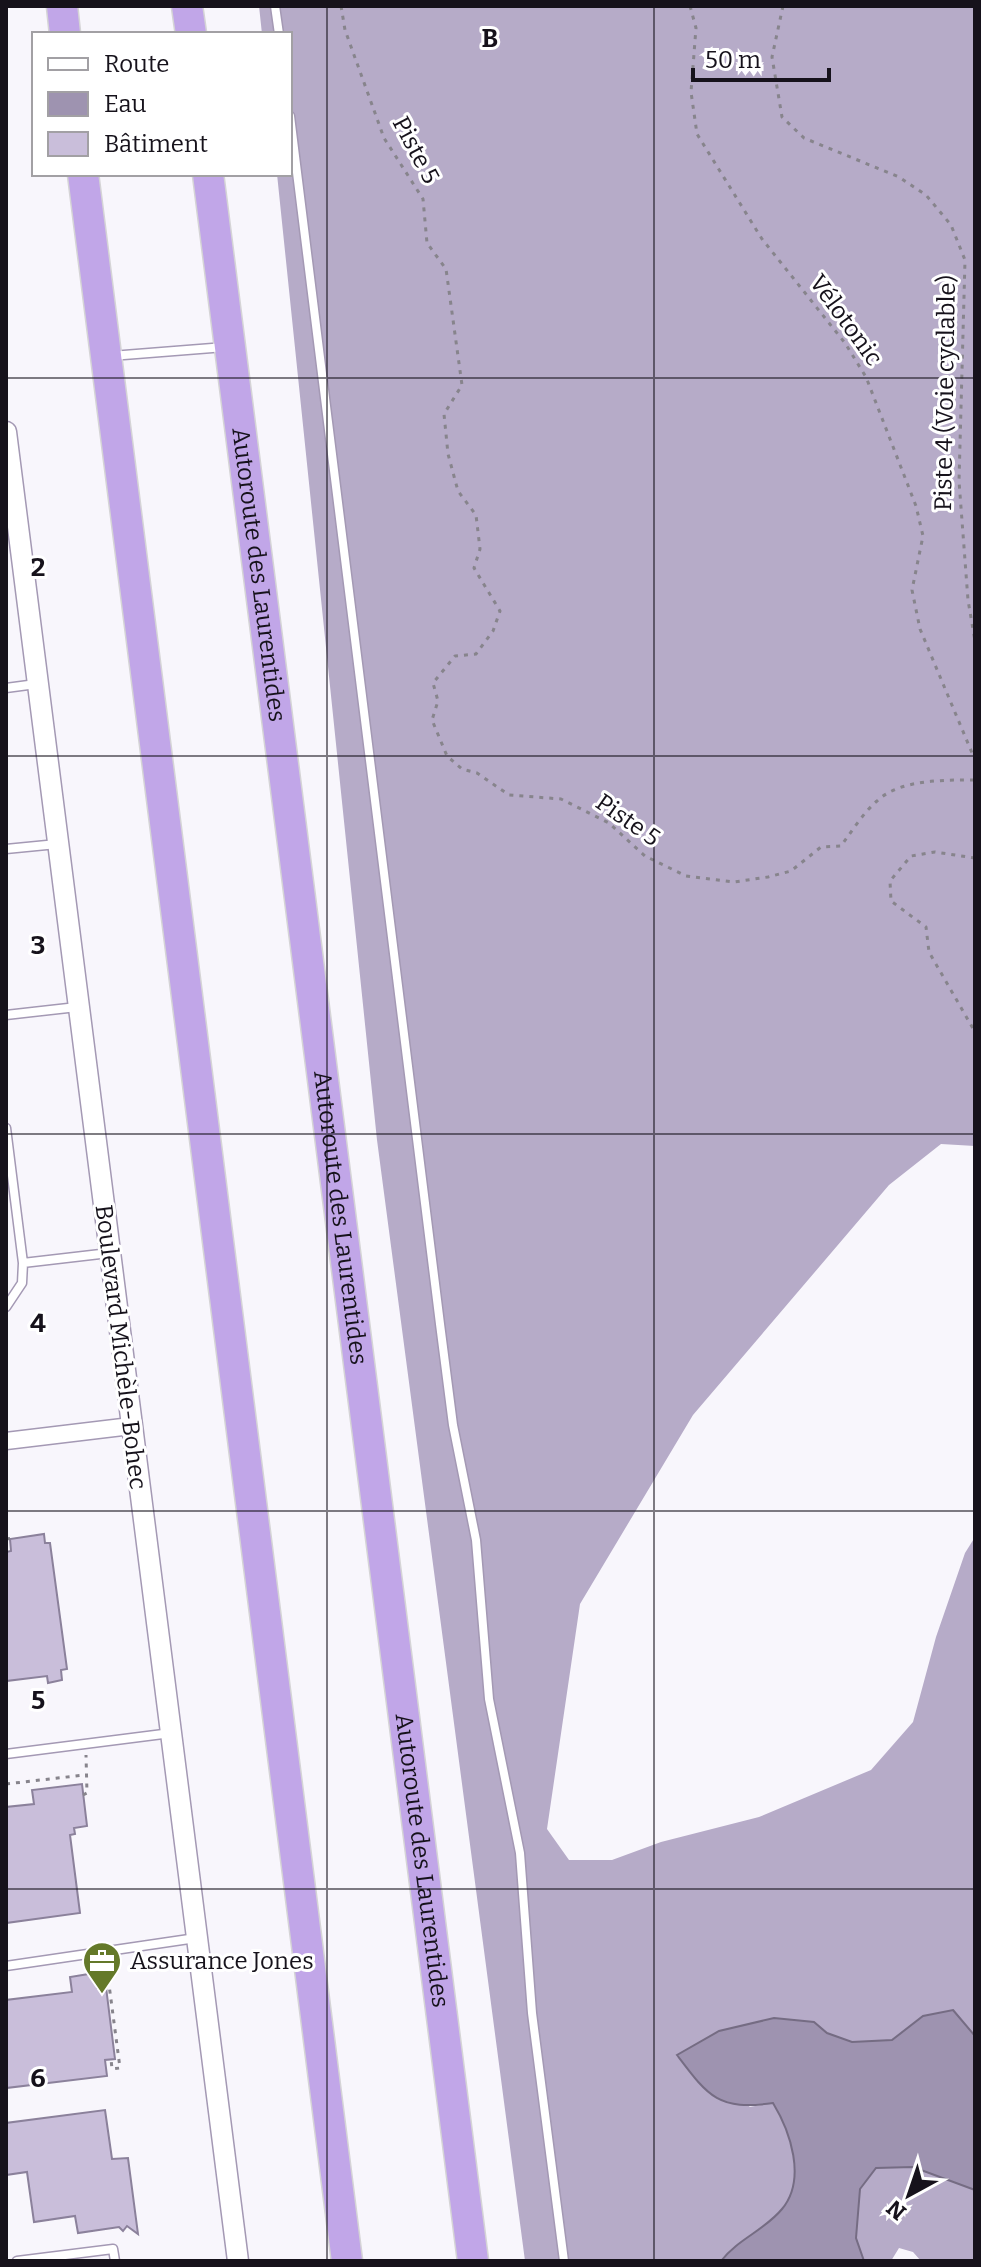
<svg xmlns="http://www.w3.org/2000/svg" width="981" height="2267" viewBox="0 0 981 2267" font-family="Bitter,serif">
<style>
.forest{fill:#b6abc8}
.water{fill:#9e93b0;stroke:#756c83;stroke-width:2}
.building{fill:#c9beda;stroke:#8b819b;stroke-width:2}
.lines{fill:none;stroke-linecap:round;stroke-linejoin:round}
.service-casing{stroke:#a499b4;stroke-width:11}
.minor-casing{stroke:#a499b4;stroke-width:19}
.tertiary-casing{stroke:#a499b4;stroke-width:23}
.motorway-casing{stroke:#d5d4d6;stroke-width:33}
.path{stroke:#87848c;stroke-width:3;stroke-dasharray:4 6;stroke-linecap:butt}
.service{stroke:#fff;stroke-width:8}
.minor{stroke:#fff;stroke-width:16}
.tertiary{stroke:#fff;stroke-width:20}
.motorway{stroke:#c1a6e8;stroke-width:30}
.grid{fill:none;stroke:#16121b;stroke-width:2;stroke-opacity:0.55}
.labels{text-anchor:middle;stroke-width:6;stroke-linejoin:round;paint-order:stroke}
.street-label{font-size:24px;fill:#16121b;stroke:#fff}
.poi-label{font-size:24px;fill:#16121b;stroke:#fff;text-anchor:start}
.grid-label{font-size:26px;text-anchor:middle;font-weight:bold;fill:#16121b;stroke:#fff;stroke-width:6;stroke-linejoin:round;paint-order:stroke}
</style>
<rect width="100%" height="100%" fill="#f8f6fc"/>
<path class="forest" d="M259 6H975V1146L941 1144 889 1185 693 1415 580 1604 547 1829 569 1860H612L661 1842 759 1817 871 1770 913 1722 936 1637 965 1553 975 1537V2036L953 2010 924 2016 892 2040 852 2042 827 2033 814 2022 749 2107 773 2103C790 2132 807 2179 783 2209 765 2230 739 2240 721 2261H525L377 1140 277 174H290V34H262Z
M913 2167 975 2190V2261H921L913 2252 899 2248 891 2261H864L856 2238 860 2189 876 2168Z"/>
<path class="water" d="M953 2010 975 2036V2190L913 2167 876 2168 860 2189 856 2238 864 2261H721C738 2239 765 2230 782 2209 807 2179 790 2131 773 2103 718 2111 708 2096 677 2055L719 2031 774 2018 814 2022 827 2033 852 2042 892 2040 923 2016Z"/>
<path class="building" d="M44 1534 45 1543H50L67 1669 61 1670 62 1680 48 1683 47 1676 6 1681V1552L11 1551 10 1539Z
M82 1784 87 1826 74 1828 75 1834 70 1835 80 1913 6 1923V1807L34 1804 32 1790Z
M95 1973 97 1988 106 1987 115 2059 105 2060 107 2076 6 2088V2000L72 1992 70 1977Z
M105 2110 112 2159 128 2158 138 2234 127 2226 123 2231 119 2227 78 2233 75 2216 34 2222 27 2172 6 2175V2123Z"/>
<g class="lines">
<defs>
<path id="service" d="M275 6 279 34
M290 116 440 1324 453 1425 476 1540 489 1699 520 1853 532 2013 564 2261
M111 356 225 347
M6 688 36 684
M6 849 57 844
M6 1015 77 1007
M6 1128 23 1263 109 1253
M6 1307 22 1283 23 1263
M6 1754 171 1733
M6 1966 196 1938
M17 2261 113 2249 115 2261"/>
<path id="minor" d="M6 1441 131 1426"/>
<path id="tertiary" d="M6 432 238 2261"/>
<g id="motorway">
<path d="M62 6 65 34"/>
<path d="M187 6 191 34"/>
<path d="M83 174 347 2261"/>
<path id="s1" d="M208 174 473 2261"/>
</g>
</defs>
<use href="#service" class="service-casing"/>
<use href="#minor" class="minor-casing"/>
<use href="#tertiary" class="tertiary-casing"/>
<use href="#motorway" class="motorway-casing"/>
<path class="path" d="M341 6 345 30 384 138 423 199 427 243 446 269 462 385 444 414 448 454 458 491 476 515 480 549 474 568 500 611 493 631 476 654 455 656 433 683 438 701 432 720 447 756 462 769 477 773 509 795 561 799 609 823 645 856 686 876 734 882 768 877 791 871 821 847 841 846C852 831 863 813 877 801 900 779 945 780 975 780
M690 6 696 28 691 92 697 134 762 239 845 343 866 377 916 506 923 536 912 590 920 629 975 760
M783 6 772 57 782 117 804 138 899 177 926 195 951 225 965 260 959 481 968 600 975 641
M975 858 935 852 911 856 890 881 891 901 926 927 929 952 975 1032
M6 1539 16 1538
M6 1784 84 1775
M83 1795 87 1793 86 1755
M102 1987 100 1978 108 1977 120 2068 112 2069 111 2059"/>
<use href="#service" class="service"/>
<use href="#minor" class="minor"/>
<use href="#tertiary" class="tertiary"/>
<use href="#motorway" class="motorway"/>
</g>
<path class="grid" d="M327 6V2261M654 6V2261M6 378H975M6 756H975M6 1134H975M6 1511H975M6 1889H975"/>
<defs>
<symbol id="office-pin" viewBox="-11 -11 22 30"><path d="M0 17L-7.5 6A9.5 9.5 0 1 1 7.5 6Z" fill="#647929" stroke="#fff"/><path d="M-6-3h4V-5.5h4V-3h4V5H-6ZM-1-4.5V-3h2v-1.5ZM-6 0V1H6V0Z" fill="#fff"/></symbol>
</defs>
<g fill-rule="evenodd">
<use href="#office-pin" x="80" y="1939" width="44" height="60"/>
</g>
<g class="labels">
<g class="street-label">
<text transform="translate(416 150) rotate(62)" y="8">Piste 5</text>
<text transform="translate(846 320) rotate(54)" y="8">Vélotonic</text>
<text transform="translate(945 393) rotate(-89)" y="8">Piste 4 (Voie cyclable)</text>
<text dy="8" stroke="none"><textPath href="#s1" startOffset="404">Autoroute des Laurentides</textPath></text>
<text transform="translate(628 820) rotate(35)" y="8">Piste 5</text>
<text dy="8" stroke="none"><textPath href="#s1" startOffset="1052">Autoroute des Laurentides</textPath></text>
<text transform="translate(121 1347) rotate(83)" y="8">Boulevard Michèle-Bohec</text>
<text dy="8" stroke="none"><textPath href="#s1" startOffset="1700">Autoroute des Laurentides</textPath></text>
</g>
<g class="poi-label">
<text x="130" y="1969">Assurance Jones</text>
</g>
</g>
<g class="grid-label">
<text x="490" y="47">B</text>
<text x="38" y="576">2</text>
<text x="38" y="954">3</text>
<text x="38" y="1332">4</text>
<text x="38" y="1709">5</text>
<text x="38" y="2087">6</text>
</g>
<rect width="981" height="2267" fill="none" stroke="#16121b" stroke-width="16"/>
<rect x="32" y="32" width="260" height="144" fill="#ffffff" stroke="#a2a0a4" stroke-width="2"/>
<rect x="48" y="58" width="40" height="12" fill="#ffffff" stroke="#a2a0a4" stroke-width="2"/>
<text x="104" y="72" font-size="24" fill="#16121b">Route</text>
<rect x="48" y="92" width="40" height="24" fill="#9e93b0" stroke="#a2a0a4" stroke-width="2"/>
<text x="104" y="112" font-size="24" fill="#16121b">Eau</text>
<rect x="48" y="132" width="40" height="24" fill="#c9beda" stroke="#a2a0a4" stroke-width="2"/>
<text x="104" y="152" font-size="24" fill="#16121b">Bâtiment</text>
<g transform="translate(909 2195) rotate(220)" stroke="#ffffff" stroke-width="6" paint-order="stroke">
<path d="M0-6L14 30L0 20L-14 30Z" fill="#16121b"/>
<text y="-12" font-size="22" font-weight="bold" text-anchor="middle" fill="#16121b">N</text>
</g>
<path d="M693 68v12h136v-12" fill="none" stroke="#16121b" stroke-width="4"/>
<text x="705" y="68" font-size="24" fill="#16121b" stroke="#ffffff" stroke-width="6" paint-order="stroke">50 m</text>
</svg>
